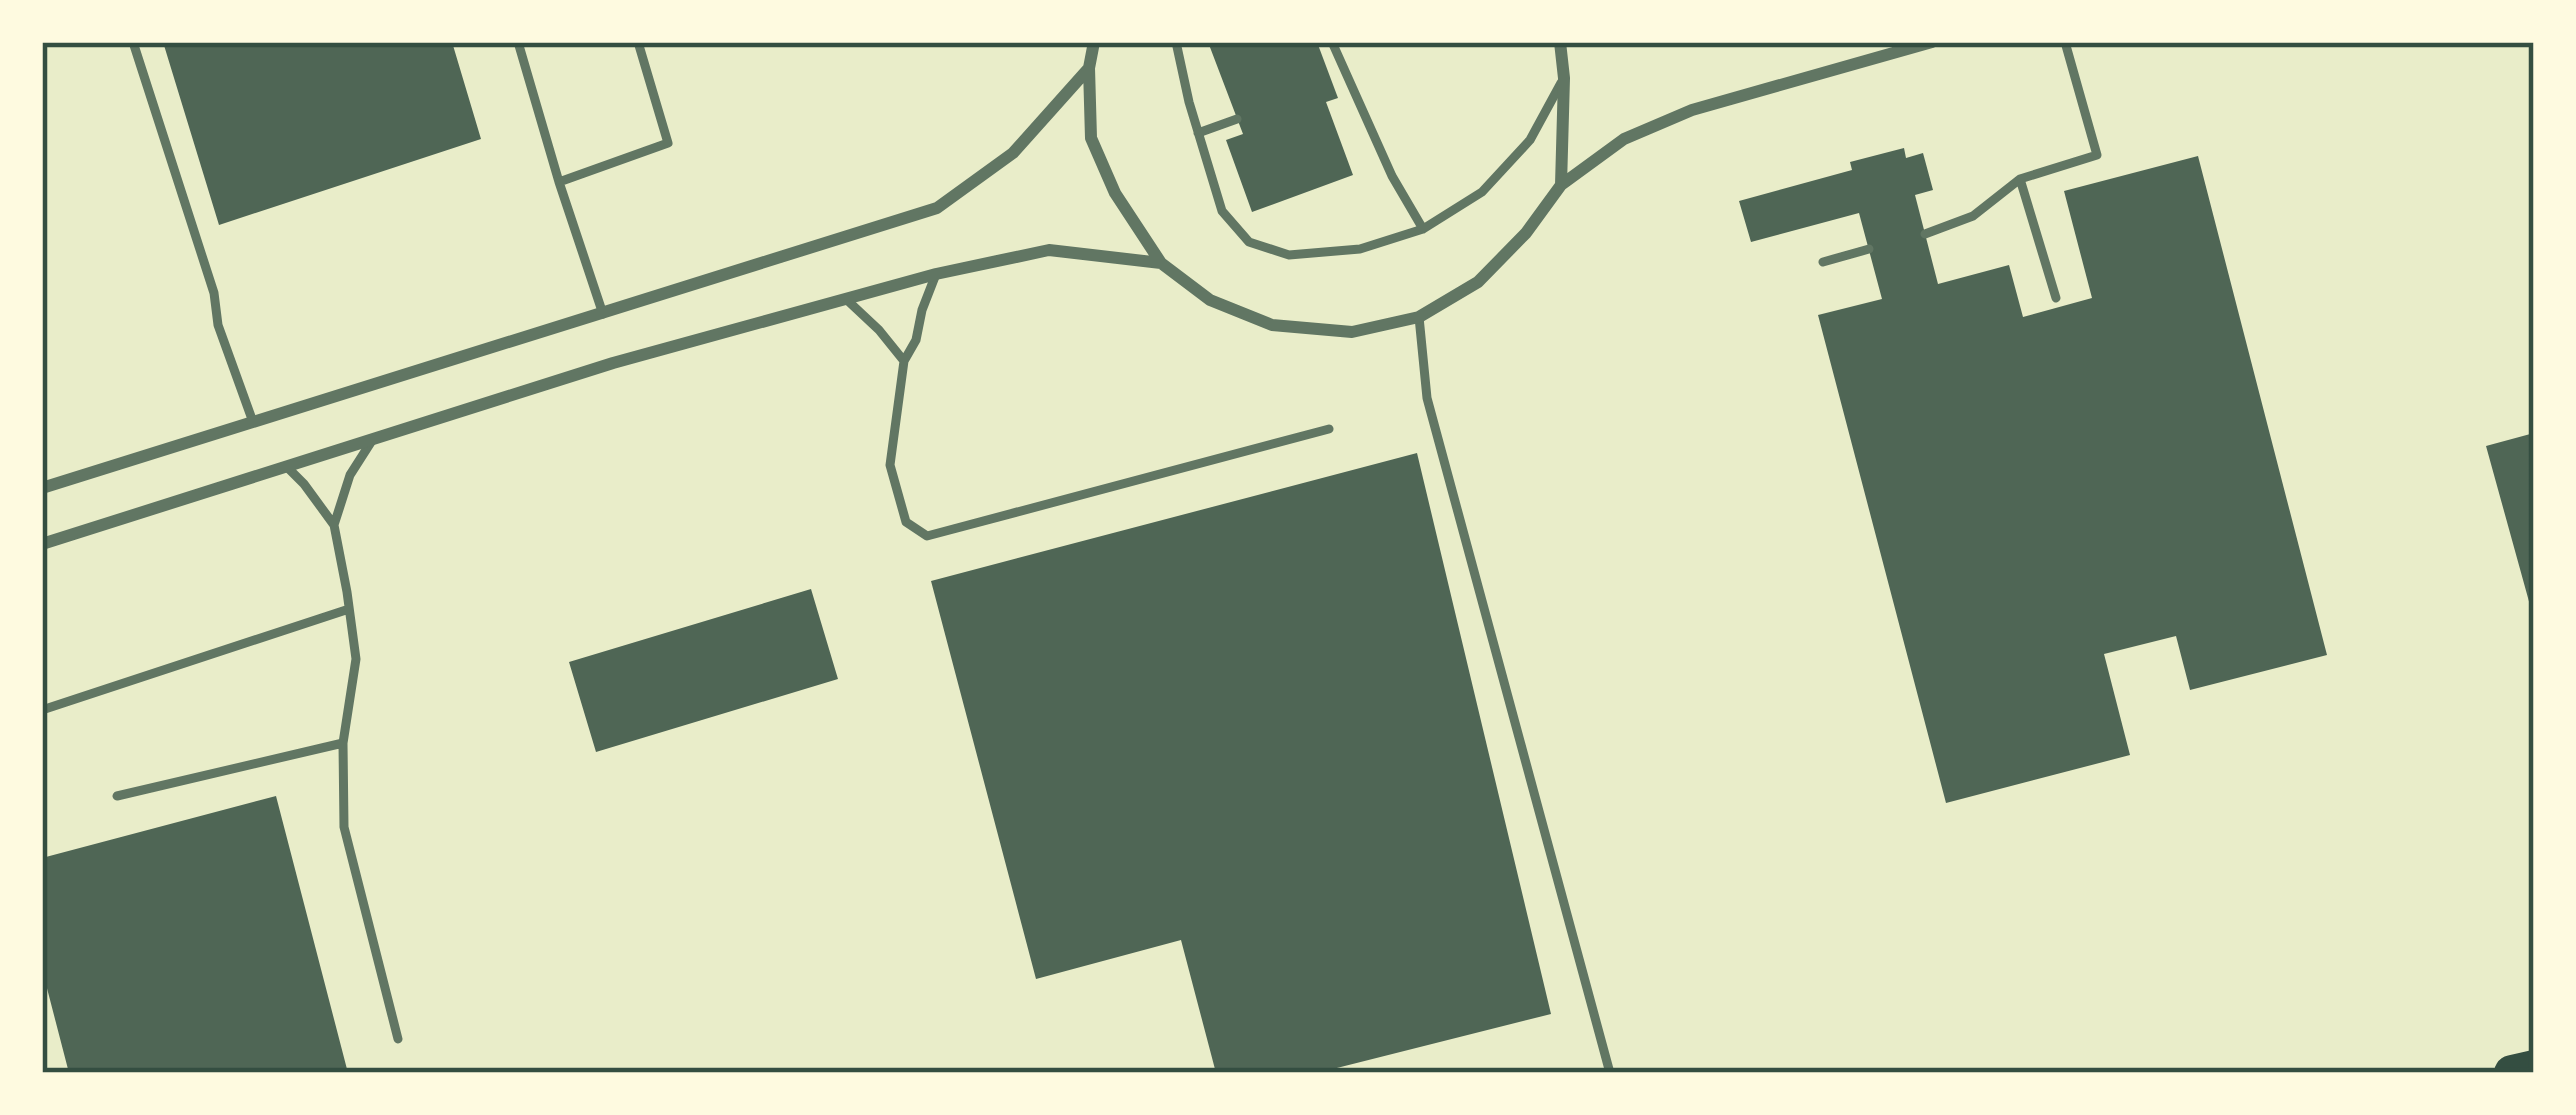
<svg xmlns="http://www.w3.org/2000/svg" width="2576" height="1115" viewBox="0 0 2576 1115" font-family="Jost,sans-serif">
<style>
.building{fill:#4f6655}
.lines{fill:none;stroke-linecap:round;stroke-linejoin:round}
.service{stroke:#617663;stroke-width:9}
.minor{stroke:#617663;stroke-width:12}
.motorway{stroke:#344e41;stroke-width:36}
.neatline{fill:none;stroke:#344e41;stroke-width:4.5}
</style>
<rect width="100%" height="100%" fill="#e9edc9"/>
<path class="building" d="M163 42H452L481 139 219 225Z
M1208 42H1317L1338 98 1326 102 1353 175 1252 212 1226 140 1243 134Z
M1904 148 1906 158 1923 153 1933 190 1915 195 1938 284 2009 265 2023 317 2092 298 2064 191 2198 156 2327 655 2190 690 2176 636 2104 654 2130 755 1946 803 1818 315 1882 299 1859 213 1751 242 1739 201 1852 170 1850 162Z
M2534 433V616H2533L2486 446Z
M1417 453 1551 1014 1317 1073H1216L1181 940 1036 979 931 581Z
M811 589 838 679 596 752 569 662Z
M276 796 348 1073H69L42 969V858Z"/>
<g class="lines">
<path class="service" d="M133 42 214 293 218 325 253 422
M518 42 559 182 603 314
M1176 42 1189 102 1222 211 1249 242 1289 255 1360 249 1423 229 1482 192 1530 140 1561 83
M1332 42 1392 176 1423 229
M1198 133 1237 119
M2020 179 2056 298
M559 182 668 143 638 42
M1925 234 1973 216 2020 179 2097 155 2065 42
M1823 262 1869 249
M936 274 922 310 916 340 904 361 890 465 906 522 927 536 1329 429
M847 300 879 330 904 361
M1419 317 1427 398 1610 1073
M288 468 304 484 334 525 347 592 356 659 343 743 344 827 398 1039
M334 525 350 475 373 439
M42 710 349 609
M117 796 343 743"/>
<path class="minor" d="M1094 42 1089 68 1091 138 1115 193 1161 263 1210 300 1272 325 1352 332 1419 317 1478 282 1526 233 1561 185 1624 139 1692 110 1932 42
M1560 42 1564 78 1561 185
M42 488 937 208 1013 153 1089 68
M42 544 613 363 936 274 1049 250 1161 263"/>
<path class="motorway" d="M2512 1073 2534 1068"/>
</g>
<rect width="2576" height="1115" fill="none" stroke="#fefae0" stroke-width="90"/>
<rect x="45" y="45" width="2486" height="1025" class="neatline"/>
</svg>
